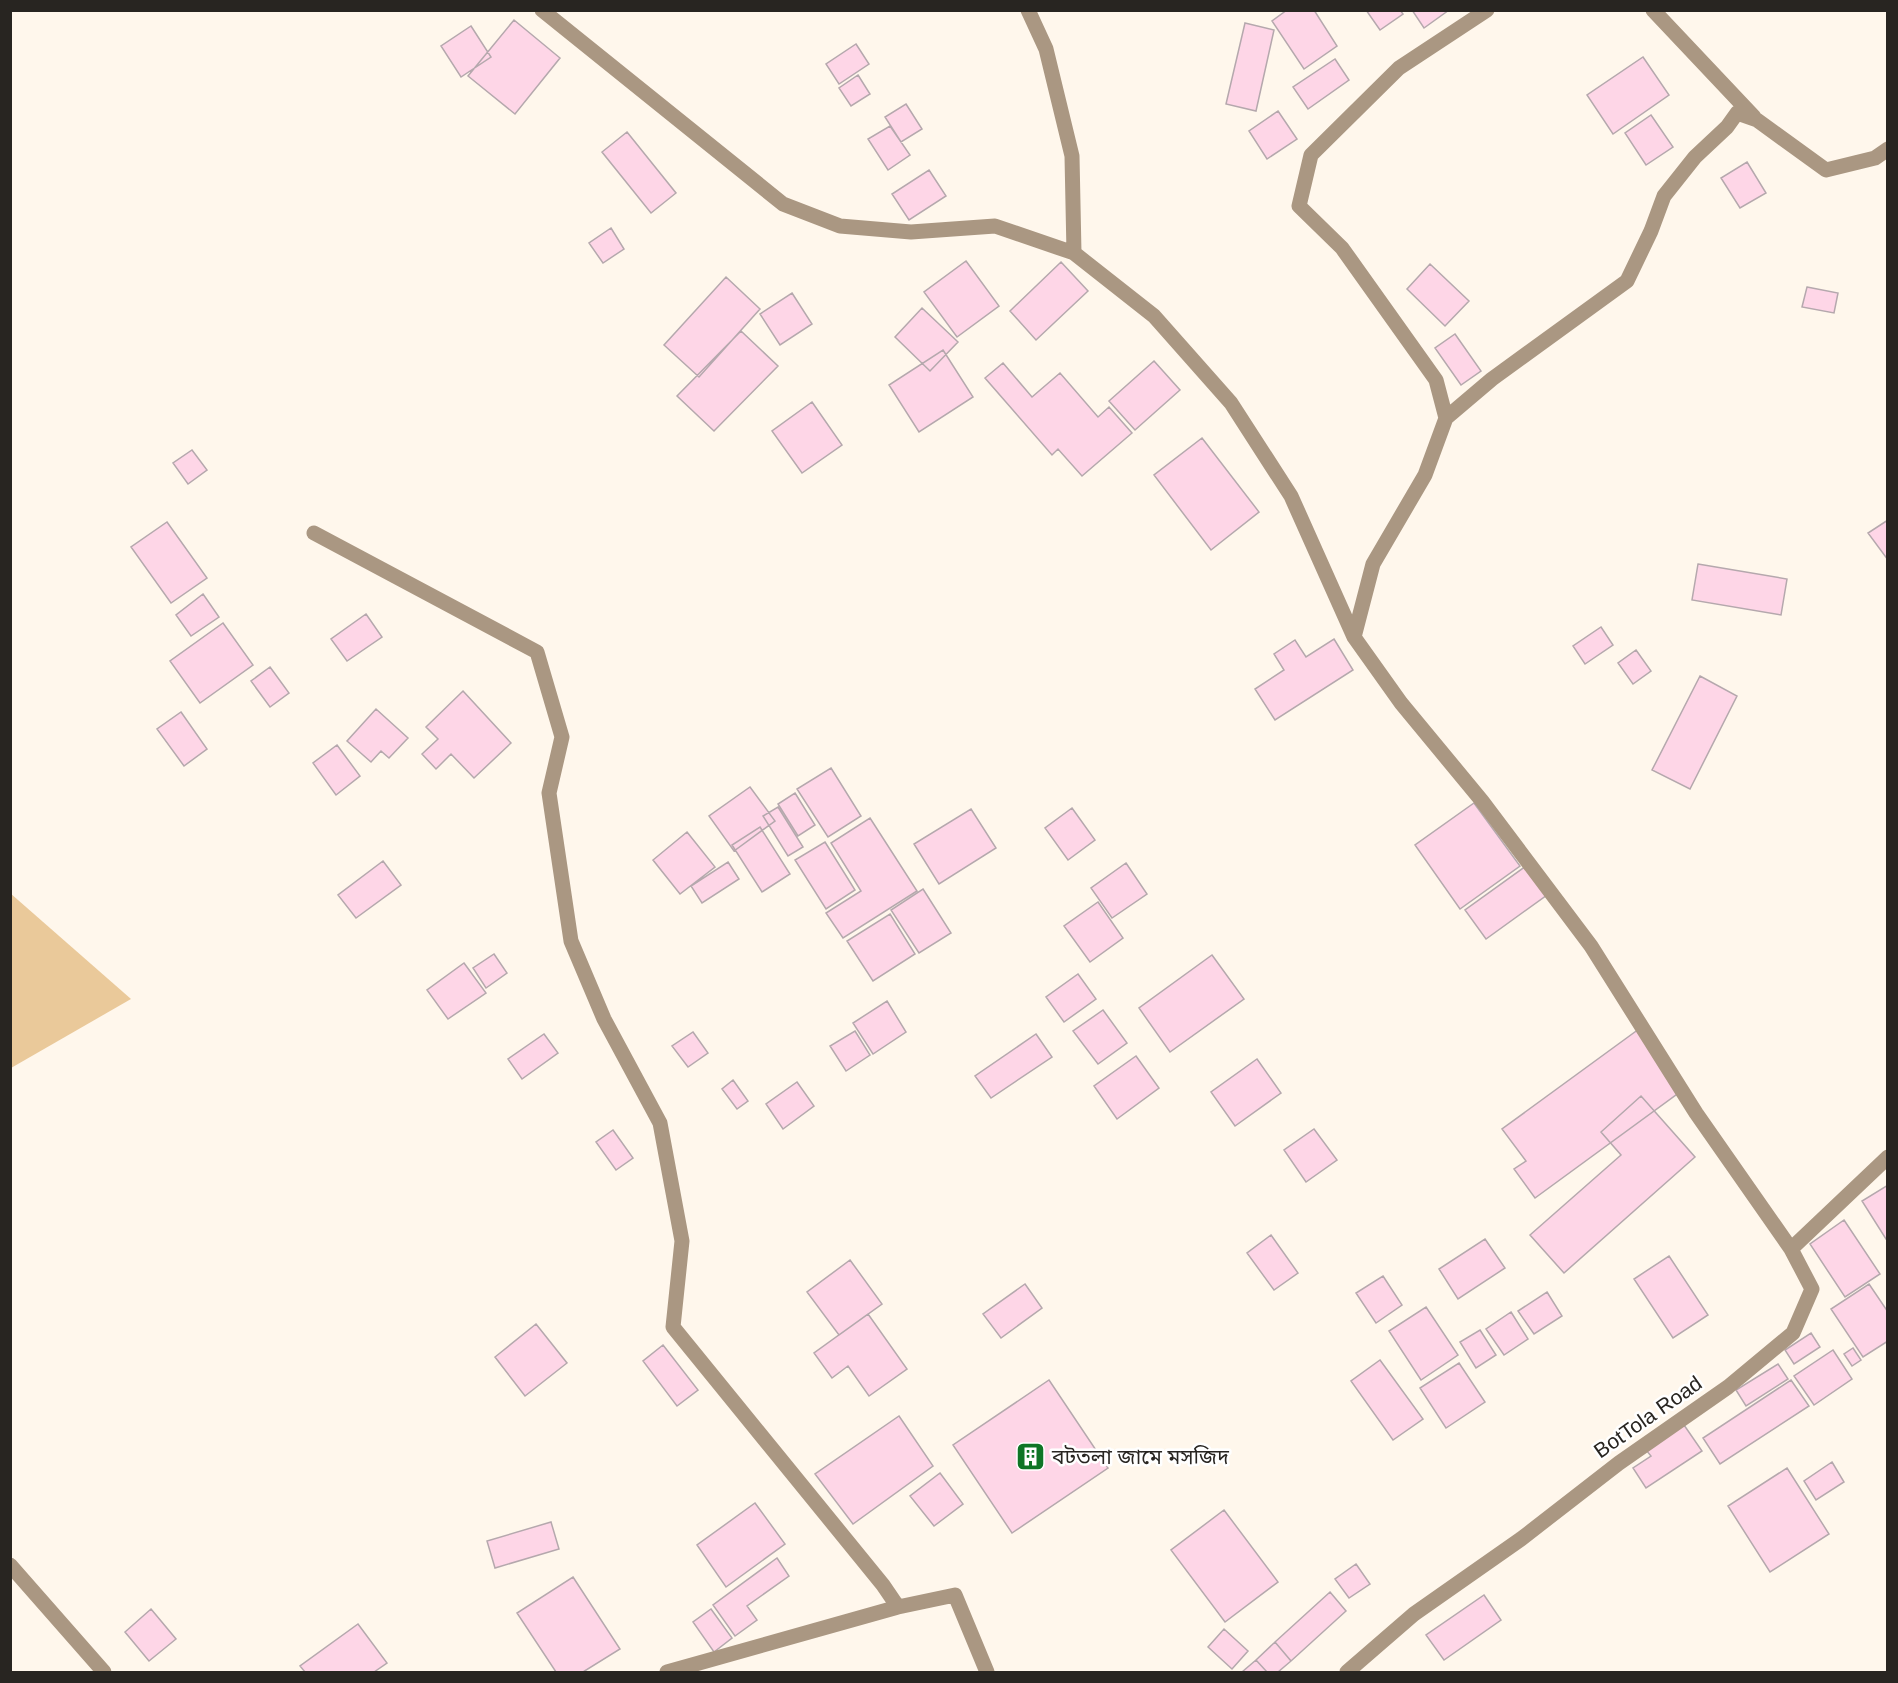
<svg xmlns="http://www.w3.org/2000/svg" width="1898" height="1683" viewBox="0 0 1898 1683" font-family="Arial,'Noto Sans Bengali',sans-serif">
<style>
.green{fill:#eac99a}
.building{fill:#fed6e7;stroke:#b5a8ad;stroke-width:1.5}
.lines{fill:none;stroke-linecap:round;stroke-linejoin:round}
.minor{stroke:#aa9782;stroke-width:15}
.labels{text-anchor:middle;stroke-width:5;stroke-linejoin:round;paint-order:stroke}
.street-label{font-size:21px;fill:#282521;stroke:#fff}
.poi-label{font-size:21px;fill:#282521;stroke:#fff;text-anchor:start}
</style>
<rect width="100%" height="100%" fill="#fff7ec"/>
<path class="green" d="M10 893 131 999 11 1068H10Z"/>
<path class="building" d="M1287 10H1314L1337 46 1304 69 1272 21Z
M1366 10H1400L1403 14 1380 30Z
M1412 10H1449L1424 28Z
M514 20 560 58 515 114 468 76Z
M1245 23 1274 30 1256 111 1226 104Z
M471 26 491 57 461 77 441 46Z
M856 44 869 64 839 84 826 64Z
M1643 57 1669 95 1613 134 1587 95Z
M1335 59 1349 80 1308 109 1293 87Z
M858 75 870 94 851 106 839 88Z
M906 104 922 129 901 142 885 117Z
M1278 111 1297 139 1267 159 1249 131Z
M1651 115 1673 147 1646 165 1625 133Z
M890 126 910 155 888 170 868 139Z
M627 132 676 193 651 213 602 152Z
M1747 162 1766 193 1740 208 1721 178Z
M929 170 946 196 909 220 892 194Z
M611 228 624 249 603 263 589 243Z
M966 261 999 306 957 337 924 292Z
M1061 262 1088 291 1036 340 1010 311Z
M1430 264 1469 301 1445 326 1407 289Z
M726 277 760 309 699 377 664 345Z
M1807 287 1838 293 1834 313 1802 307Z
M792 293 812 324 780 345 760 314Z
M922 308 958 342 930 371 895 337Z
M741 331 778 366 714 431 677 396Z
M1455 334 1481 371 1461 385 1435 348Z
M943 350 973 397 919 432 889 385Z
M1154 361 1180 390 1135 430 1109 401Z
M1003 363 1032 397 1060 373 1098 417 1109 407 1132 433 1082 476 1058 449 1052 455 985 378Z
M812 402 842 445 802 473 772 431Z
M1202 438 1259 512 1211 550 1154 475Z
M192 450 207 470 188 484 173 463Z
M1888 520V560L1868 533Z
M167 522 207 578 171 603 131 547Z
M1698 564 1787 579 1781 615 1692 600Z
M203 594 219 617 191 636 176 615Z
M366 614 382 637 347 661 331 639Z
M223 623 253 665 200 703 170 661Z
M1601 627 1613 645 1585 664 1573 646Z
M1334 639 1353 670 1275 720 1255 689 1284 670 1274 654 1295 640 1306 657Z
M1636 650 1651 671 1633 684 1618 663Z
M270 667 289 693 270 707 251 681Z
M1700 676 1737 696 1690 789 1652 770Z
M463 691 511 743 474 778 451 754 436 769 422 754 438 739 426 727Z
M376 709 408 738 389 758 381 751 371 762 347 741Z
M181 712 207 749 184 766 157 729Z
M337 745 360 776 336 795 313 763Z
M831 768 861 816 828 837 797 789Z
M750 787 775 821 734 851 709 816Z
M795 793 815 825 798 836 778 804Z
M1474 803 1520 866 1460 909 1415 845Z
M778 807 803 847 788 856 763 816Z
M1072 808 1095 840 1068 860 1045 828Z
M971 809 996 848 939 884 914 844Z
M870 818 917 891 843 938 826 913 861 891 831 843Z
M760 827 790 874 762 892 732 845Z
M687 832 715 867 680 894 653 860Z
M825 842 855 890 826 909 795 860Z
M383 861 401 885 356 918 338 895Z
M728 862 739 879 702 903 691 886Z
M1126 863 1147 894 1112 918 1091 888Z
M1526 866 1547 895 1486 939 1465 910Z
M923 889 951 933 919 953 891 910Z
M1098 902 1123 938 1090 962 1064 926Z
M890 914 915 954 873 981 847 941Z
M494 954 507 973 486 988 473 968Z
M1212 955 1244 999 1170 1052 1139 1008Z
M464 963 486 993 448 1019 427 990Z
M1078 974 1096 999 1064 1022 1046 997Z
M887 1001 906 1032 873 1054 853 1023Z
M1103 1010 1127 1043 1098 1064 1073 1031Z
M1639 1029 1684 1089 1535 1198 1514 1169 1526 1161 1502 1129Z
M855 1031 870 1055 846 1071 830 1046Z
M693 1032 708 1053 688 1067 672 1046Z
M544 1034 558 1053 522 1079 508 1059Z
M1036 1034 1052 1057 991 1098 975 1076Z
M1136 1056 1159 1088 1117 1119 1094 1086Z
M1257 1059 1281 1093 1235 1126 1211 1092Z
M733 1080 748 1101 737 1109 722 1089Z
M797 1082 814 1106 783 1129 766 1104Z
M1641 1096 1695 1157 1564 1273 1530 1235 1621 1155 1601 1132Z
M1314 1129 1337 1160 1306 1182 1284 1150Z
M613 1130 633 1158 616 1170 596 1142Z
M1888 1185V1238L1886 1239 1862 1201Z
M1844 1220 1880 1274 1845 1297 1810 1244Z
M1271 1235 1298 1273 1274 1290 1247 1253Z
M1485 1239 1505 1268 1458 1299 1439 1269Z
M1669 1256 1708 1315 1673 1338 1634 1279Z
M850 1260 882 1304 839 1335 807 1292Z
M1383 1276 1402 1305 1376 1323 1356 1293Z
M1025 1284 1042 1308 1001 1338 983 1314Z
M1869 1284 1888 1312V1341L1863 1357 1831 1309Z
M1547 1292 1562 1316 1534 1334 1518 1311Z
M1426 1307 1458 1355 1421 1380 1389 1331Z
M1511 1312 1528 1339 1504 1355 1486 1329Z
M868 1314 907 1369 869 1396 848 1366 832 1378 814 1353Z
M536 1324 567 1363 525 1396 495 1357Z
M1480 1330 1496 1355 1476 1368 1460 1342Z
M1811 1333 1820 1347 1794 1364 1785 1350Z
M663 1345 698 1390 677 1406 643 1361Z
M1853 1348 1861 1360 1852 1366 1844 1354Z
M1833 1350 1852 1379 1814 1405 1794 1376Z
M1380 1360 1423 1419 1393 1440 1351 1381Z
M1459 1363 1485 1402 1446 1428 1420 1388Z
M1778 1364 1788 1379 1746 1406 1736 1390Z
M1049 1380 1108 1468 1012 1533 953 1445Z
M1791 1380 1809 1406 1720 1464 1703 1438Z
M899 1416 933 1466 853 1524 815 1474Z
M1684 1425 1702 1451 1646 1488 1633 1468 1651 1456 1646 1450Z
M1832 1462 1844 1482 1816 1500 1804 1481Z
M1787 1468 1829 1534 1770 1572 1728 1506Z
M940 1473 963 1504 934 1526 910 1496Z
M755 1503 785 1544 726 1587 697 1545Z
M1224 1510 1278 1582 1225 1622 1171 1550Z
M551 1522 559 1549 495 1568 487 1541Z
M777 1558 789 1576 747 1606 757 1620 735 1636 713 1605Z
M1356 1564 1370 1584 1349 1598 1335 1579Z
M573 1577 620 1649 583 1672H556L517 1613Z
M1330 1592 1346 1611 1291 1661 1275 1642Z
M1484 1595 1501 1620 1444 1660 1426 1635Z
M151 1609 176 1639 149 1661 125 1632Z
M711 1609 732 1638 714 1652 693 1622Z
M358 1624 387 1663 374 1672H305L300 1666Z
M1224 1629 1248 1651 1232 1669 1208 1647Z
M1275 1642 1291 1661 1278 1672H1267L1256 1660Z
M1256 1660 1267 1672H1242Z"/>
<g class="lines">
<path class="minor" d="M542 10 783 204 840 226 911 232 995 226 1074 253 1154 316 1231 403 1291 496 1354 637 1401 703 1482 801 1591 946 1696 1113 1791 1249
M1028 10 1046 49 1072 156 1074 253
M1653 10 1754 117
M1446 418 1492 379 1627 281 1651 231 1664 196 1695 157 1727 127 1737 113 1757 120 1826 170 1875 158 1888 149
M314 533 537 652 562 737 549 793 571 941 604 1019 660 1123 682 1241 673 1327 883 1585 898 1607
M1354 637 1373 564 1425 475 1446 418 1436 380 1342 248 1299 206 1311 155 1399 68 1487 10
M10 1565 104 1672
M667 1672 898 1607 955 1595 987 1672
M1347 1672 1414 1614 1521 1539 1619 1463 1728 1387 1793 1333 1812 1289 1791 1249 1888 1157"/>
</g>
<defs>
<symbol id="building-square" viewBox="-11 -11 22 22"><rect x="-9" y="-9" width="18" height="18" rx="4" fill="#0f7526" stroke="#fff"/><path d="M-4-6H4V6H1V3H-1V6H-4ZM-2.5-4.3h1.7v1.8h-1.7ZM.8-4.3h1.7v1.8H.8ZM-2.5-1h1.7V.8h-1.7ZM.8-1h1.7V.8H.8Z" fill="#fff"/></symbol>
</defs>
<g fill-rule="evenodd">
<use href="#building-square" x="1014" y="1440" width="33" height="33"/>
</g>
<g class="labels">
<g class="street-label">
<text transform="translate(1648 1417) rotate(-35)" y="7">BotTola Road</text>
</g>
<g class="poi-label">
<text x="1052" y="1464">বটতলা জামে মসজিদ</text>
</g>
</g>
<rect width="1898" height="1683" fill="none" stroke="#282521" stroke-width="24"/>
</svg>
